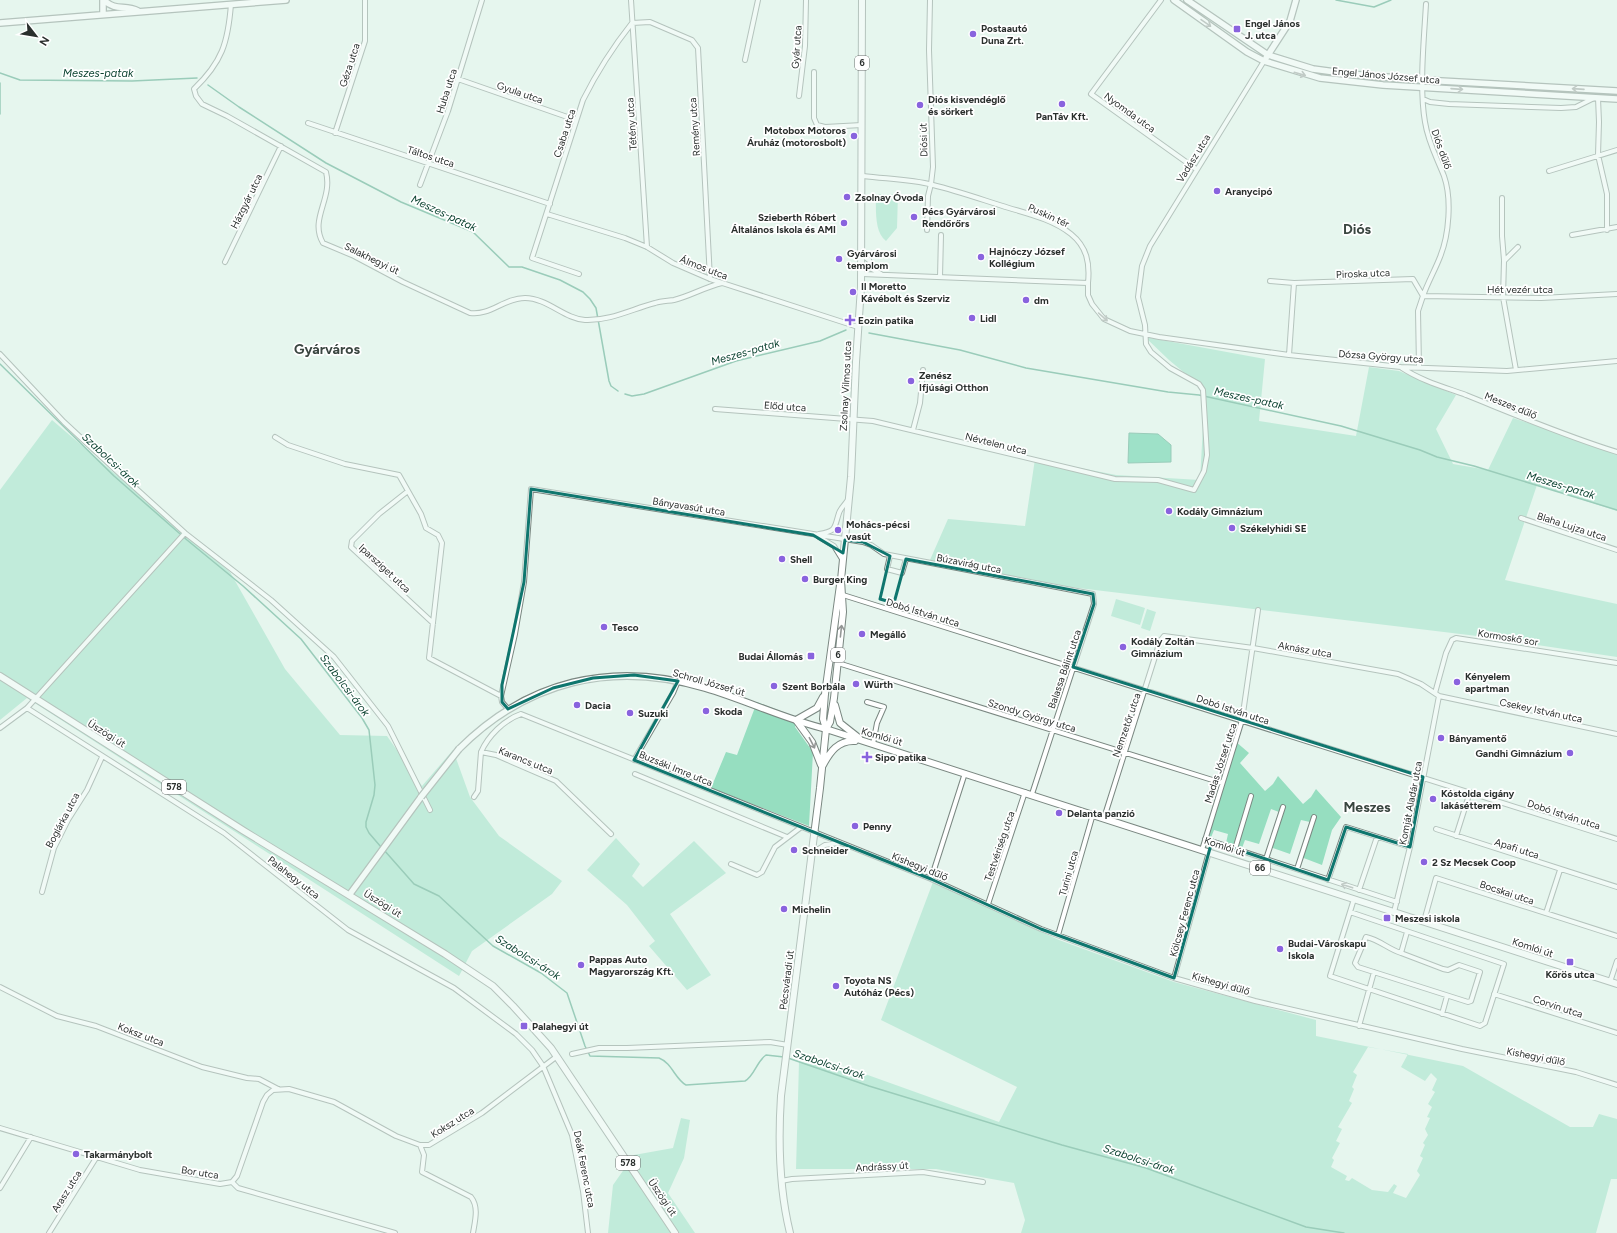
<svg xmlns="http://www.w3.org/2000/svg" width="1617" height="1233" viewBox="0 0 1617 1233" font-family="Figtree,sans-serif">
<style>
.green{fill:#96dec0;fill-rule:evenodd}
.water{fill:#47c79a;stroke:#3e9979}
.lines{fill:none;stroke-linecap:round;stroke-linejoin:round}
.stream{stroke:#3e9979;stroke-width:1.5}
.street-casing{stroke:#7a8781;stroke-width:6}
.secondary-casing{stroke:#7a8781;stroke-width:8}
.primary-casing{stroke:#7a8781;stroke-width:8}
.street{stroke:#fff;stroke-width:4}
.secondary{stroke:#fff;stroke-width:5.5}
.primary{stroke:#fff;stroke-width:6}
.secondary-bridge-casing{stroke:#7a8781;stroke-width:8;stroke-linecap:butt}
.secondary-bridge{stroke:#fff;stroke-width:5.5}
.oneway{stroke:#949796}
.marked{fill:none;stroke:#0f766e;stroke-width:3;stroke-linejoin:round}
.poi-dot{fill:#8963de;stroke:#fff;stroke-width:1.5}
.labels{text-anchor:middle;stroke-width:3.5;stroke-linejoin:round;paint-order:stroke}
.shield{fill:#fff;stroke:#6a6d6c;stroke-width:1}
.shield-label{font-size:9px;font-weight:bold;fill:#2a2f2d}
.poi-label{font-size:10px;font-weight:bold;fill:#2a2f2d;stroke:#fff;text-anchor:start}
.street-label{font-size:10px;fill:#2a2f2d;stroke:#fff}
.water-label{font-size:11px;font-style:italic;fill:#0c4331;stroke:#fff}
.district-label{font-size:14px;font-weight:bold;fill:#3a4640;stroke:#fff}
</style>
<rect width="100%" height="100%" fill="#e6f5ee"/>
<path class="green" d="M876 194H898L897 228 886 241C874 232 876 208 876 194Z
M1145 337 1265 359 1259 421 1356 436 1369 367 1399 371 1456 395 1436 429 1453 464 1488 470 1513 418 1617 452V511L1537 485 1505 580 1617 604V657L1477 636 1070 587 930 560 948 519 1025 526 1035 459 1116 475 1200 480 1205 390 1169 360Z
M52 420 230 572 285 669 340 735 387 736 422 786 453 750 470 797 499 836 562 881 552 894 472 951 459 976 27 698 0 720V490Z
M1116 599 1145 608 1140 625 1111 616Z
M1147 609 1156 612 1150 631 1141 628Z
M757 702 797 717 795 727 813 752 809 826 711 788 726 752 737 755Z
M1235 741 1249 753 1240 763 1265 791 1273 784 1278 776 1303 804 1311 797 1316 789 1341 817 1332 830 1322 865 1301 857V851L1310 822 1301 820 1290 854 1270 847 1279 812 1271 809 1259 844 1245 840 1242 848 1226 843 1228 834 1214 830 1210 840 1205 839Z
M616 838 640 864 632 876 643 887 694 841 726 873 670 914 711 975 687 990 649 946 655 941 627 905 587 870Z
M933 882 1059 940 1174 982 1316 1020V1036L1463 1066 1570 1127H1593L1599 1114 1617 1119V1179H1611L1596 1233H1021L1025 1220 1014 1183 936 1169H796L799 1062 865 1074 999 1122 1017 1087 881 1020ZM1368 1047 1408 1054 1401 1067 1425 1081 1431 1073 1437 1079 1432 1090 1435 1092 1428 1104 1432 1107 1427 1117 1430 1118 1425 1129 1428 1135 1423 1143 1425 1145 1420 1156 1423 1158 1417 1171 1420 1175 1406 1198 1393 1193 1397 1186 1394 1184 1388 1192 1372 1190 1352 1178 1349 1181 1345 1180 1347 1176 1331 1167 1334 1160 1332 1158 1340 1143 1336 1141 1342 1129 1338 1127 1352 1103 1349 1101 1354 1089 1352 1087 1357 1075 1353 1072Z
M681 1118 690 1120 684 1158 668 1193 695 1233H608L613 1185 634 1155 673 1148Z"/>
<path class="water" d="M1129 433 1158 434 1171 445V462L1128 463Z"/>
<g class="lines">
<path class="stream" d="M1336 0 1374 7 1391 0
M0 73 20 80 132 81 197 78
M0 83V114
M208 85 239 107 326 163 401 202 473 232 509 267H522L560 280 583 292 590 299 596 308 609 381 611 386 618 391
M869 333 960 350 1026 368 1168 392 1199 395 1341 426 1420 450 1437 457 1474 466 1617 510
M0 364 114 476 187 540 243 586 301 639 362 718 369 730 375 785 374 795 366 822V827L369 833 381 847
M625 394 632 396 644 394 736 361 820 341 846 330
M384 850 414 884 439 896 493 946 541 973 567 993 585 1046 590 1056 659 1058C672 1063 675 1079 686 1085L745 1081C755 1075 756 1062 766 1055L784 1057
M788 1058 869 1086 1062 1145 1146 1168 1306 1227 1344 1233"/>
<defs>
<path id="street" d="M631 0 647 247
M1161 0 1091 94 1196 169
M231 4C228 43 222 62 194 89L196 96 202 104 227 116 326 172C333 199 309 219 323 243L354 256 403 282 470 313C490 316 504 298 525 298 547 298 565 319 585 320 610 321 632 309 655 303 661 301 668 301 674 300 690 296 705 287 722 283
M1426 4C1424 39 1419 88 1425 122 1428 142 1437 158 1444 176 1452 199 1449 235 1440 257 1435 270 1428 282 1423 296L1541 298 1617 294
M745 60 758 0
M814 72V118L817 125 825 127 862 125
M458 79 576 120
M799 96 805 46 806 0
M1598 98 1599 122 1598 155 1607 194V230
M1423 99 1430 102 1449 104 1561 108 1576 107 1594 98
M308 123 550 204
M335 133 365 41V0
M1549 171 1617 150
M420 185 448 111 482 0
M1502 198V236L1504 260
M547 214 625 238 647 247 673 263 710 279 858 327
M927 230 928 196 931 184 933 167 929 50 930 0
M1572 235 1617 227
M862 255 869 260 872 269 881 274
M225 262 281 146
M579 274 532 258 583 100C597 72 613 47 632 23L650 22 692 40 698 48 710 279
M862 274 1088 283C1090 263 1087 247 1071 234 1054 220 1029 214 1009 208 983 200 958 191 933 185 910 179 886 179 863 176
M940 277 941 235
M1270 281 1294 283
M1088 283V295L1092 304 1104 319 1130 331 1159 337 1289 355 1401 367 1507 371 1617 361
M0 354 64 422 120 474 185 533 271 600 334 657 388 726 430 810
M1289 355 1294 283 1413 279 1423 296 1418 311 1419 367
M1402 368C1422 381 1444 387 1466 395 1516 415 1565 436 1617 452
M1516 370 1503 297 1504 261 1518 247
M715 409 873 421 1115 479 1158 480 1194 490 1204 471 1207 455 1203 390 1199 384 1170 368 1151 352 1146 344 1145 325 1138 297 1142 266 1150 246 1264 61
M913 430 920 403 923 370
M275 437 288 445 345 464 399 475 421 514 426 528 438 535 442 543 429 658 501 696
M408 491 379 514 352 541 351 547 433 623
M1521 518 1617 550
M819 534C837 531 834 528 839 513 840 509 845 504 848 500
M819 537 834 546 842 559
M890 556 887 569 902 573 906 559
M843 595 1617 839
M838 663 1222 783
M1435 693 1446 653 1452 640 1456 638 1617 663
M1439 696 1617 734
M867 702 884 707 877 723 873 744
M27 708 224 833 348 930 454 988 516 1034 532 1050 543 1066 572 1135 583 1191 588 1233
M508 709 502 702 501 696 515 634 524 582 531 489 863 542 871 545 884 554 1093 594 1094 604 1032 794
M0 728 27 708 185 533
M634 760 673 693 678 681
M635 774 787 837
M474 797 478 791 481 752
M1104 818 1160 641 1164 636 1253 648 1398 674 1421 684 1439 696
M1436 829 1617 887
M611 834 556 781 496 755 481 752C488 736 504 720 521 714L931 879 1041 929 1174 978 1255 1001 1462 1049 1576 1072 1617 1085
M1456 836 1470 792
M1205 839 1397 902
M1235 849 1251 796
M1202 850 1242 720 1258 610
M812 853 825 845 838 843
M1266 859 1283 807
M731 864 757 875 762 872 775 847 800 828
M1297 869 1314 817
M931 879 965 773
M1328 880 1346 827 1410 847
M1359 890 1377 837
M42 892 54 848 68 820 87 790 102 757
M988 904 1025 792
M1350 912 1504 964 1485 1023 1480 1026 1330 976 1354 899
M1394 912 1410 847 1439 696
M1546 913 1560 870
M1424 921 1436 878 1617 936
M1058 935 1093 814
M1401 953C1388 949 1380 940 1366 937L1355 963 1358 967 1468 1002 1471 1001 1480 972 1459 965 1448 970 1443 969 1401 953 1407 932
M1174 978 1209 852
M1610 982 1617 961
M0 987 57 1016 96 1026 202 1067 247 1078 259 1079 278 1089
M1494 994 1617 1033
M1442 1014 1447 996
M1359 1026 1374 972
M572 1054 599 1048H627L770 1042 788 1045
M0 1128 140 1170 220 1184 232 1182
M420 1145 424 1155 422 1172 471 1197C479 1207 475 1221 473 1233
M781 1181 792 1179 923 1172 983 1182
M232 1182 237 1176 263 1102 267 1095 273 1090 289 1089 334 1102 396 1136 420 1145H429L482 1113 556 1057
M232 1182 238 1188 395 1233
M0 1188 31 1137
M49 1233 96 1158"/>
<path id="secondary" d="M103 0V14
M104 0C116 12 125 4 138 11
M1174 0 1247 52 1264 61 1320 78 1383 85 1617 99
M1187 0 1268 55 1313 69 1350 74 1423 80 1617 91
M0 23 286 0
M1266 58 1290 21 1296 0
M459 749C527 681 612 660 705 688 746 700 784 719 826 729
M350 894 421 797"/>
<path id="primary" d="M0 676 244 831 445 954 493 986 513 1006 551 1048 675 1233
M835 705 840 723 859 738
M826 729 1617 984
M826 729 830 722 834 698 843 612 841 580 851 477 856 362 861 287 862 0
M821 765 812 742 796 720 817 708 823 697
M823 765C830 752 838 740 855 741
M790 1233C779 1188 778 1142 781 1096L820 788 826 729 823 719 825 694 840 585"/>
</defs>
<use href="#street" class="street-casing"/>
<use href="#secondary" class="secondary-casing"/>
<use href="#primary" class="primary-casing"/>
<use href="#street" class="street"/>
<use href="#secondary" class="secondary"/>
<use href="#primary" class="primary"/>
<defs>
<path id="secondary-bridge" d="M421 797 459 749"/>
</defs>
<use href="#secondary-bridge" class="secondary-bridge-casing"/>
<use href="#secondary-bridge" class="secondary-bridge"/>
</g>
<defs><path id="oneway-shaft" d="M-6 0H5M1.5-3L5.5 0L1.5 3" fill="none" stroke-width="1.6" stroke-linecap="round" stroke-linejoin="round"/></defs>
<g class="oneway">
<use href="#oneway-shaft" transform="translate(1206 23) rotate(35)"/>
<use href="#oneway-shaft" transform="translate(1300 74) rotate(16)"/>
<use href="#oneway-shaft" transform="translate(1457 89) rotate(4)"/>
<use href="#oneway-shaft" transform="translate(1578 89) rotate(-176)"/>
<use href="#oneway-shaft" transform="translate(1103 317) rotate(42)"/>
<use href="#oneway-shaft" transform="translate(841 631) rotate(-84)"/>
<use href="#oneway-shaft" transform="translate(812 743) rotate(63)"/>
<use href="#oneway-shaft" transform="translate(1347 886) rotate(-162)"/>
</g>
<path d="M0 0H1617V1233H0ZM531 489 813 535 843 553 845 540 863 542 890 556 880 599 894 603 906 559 1093 594 1094 604 1073 667 1423 777 1410 847 1346 827 1328 880 1212 841 1174 978 1041 929 931 879 634 760 678 681 634 675 593 678 553 688 508 709 502 702V685L524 582Z" fill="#e6f5ee" fill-opacity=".55" fill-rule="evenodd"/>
<path class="marked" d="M531 489 813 535 843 553 845 540 863 542 890 556 880 599 894 603 906 559 1093 594 1094 604 1073 667 1423 777 1410 847 1346 827 1328 880 1212 841 1174 978 1041 929 931 879 634 760 678 681 634 675 593 678 553 688 508 709 502 702V685L524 582Z"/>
<g class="poi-dot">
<rect x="1233" y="25" width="8" height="8" rx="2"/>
<circle cx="973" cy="34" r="4"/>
<circle cx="1062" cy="104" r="4"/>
<circle cx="920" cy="105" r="4"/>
<circle cx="854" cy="136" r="4"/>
<circle cx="1217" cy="191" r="4"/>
<circle cx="847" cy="197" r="4"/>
<circle cx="914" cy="217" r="4"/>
<circle cx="844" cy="223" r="4"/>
<circle cx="981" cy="257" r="4"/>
<circle cx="839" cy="259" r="4"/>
<circle cx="853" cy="292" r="4"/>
<circle cx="1026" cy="300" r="4"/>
<circle cx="972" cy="318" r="4"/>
<path d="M848 314h4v4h4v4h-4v4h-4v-4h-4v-4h4z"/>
<circle cx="911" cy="381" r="4"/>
<circle cx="1169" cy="511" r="4"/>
<circle cx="1232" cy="528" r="4"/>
<circle cx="838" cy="530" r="4"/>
<circle cx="782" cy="559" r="4"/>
<circle cx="805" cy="579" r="4"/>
<circle cx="604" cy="627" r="4"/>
<circle cx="862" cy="634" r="4"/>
<circle cx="1123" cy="647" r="4"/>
<rect x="807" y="652" width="8" height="8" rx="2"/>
<circle cx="1457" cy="682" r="4"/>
<circle cx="856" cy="684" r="4"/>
<circle cx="774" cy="686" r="4"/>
<circle cx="577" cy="705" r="4"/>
<circle cx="706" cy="711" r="4"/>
<circle cx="630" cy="713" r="4"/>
<circle cx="1441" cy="738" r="4"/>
<circle cx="1570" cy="753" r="4"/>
<path d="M865 751h4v4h4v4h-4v4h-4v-4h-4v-4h4z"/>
<circle cx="1433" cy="799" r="4"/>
<circle cx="1059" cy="813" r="4"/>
<circle cx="855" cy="826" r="4"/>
<circle cx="794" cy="850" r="4"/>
<circle cx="1424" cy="862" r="4"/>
<circle cx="784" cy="909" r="4"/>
<rect x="1383" y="914" width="8" height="8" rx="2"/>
<circle cx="1280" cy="949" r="4"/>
<rect x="1566" y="958" width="8" height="8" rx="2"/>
<circle cx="581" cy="965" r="4"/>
<circle cx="836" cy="986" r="4"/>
<rect x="520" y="1022" width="8" height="8" rx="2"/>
<circle cx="76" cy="1154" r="4"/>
</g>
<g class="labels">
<g class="shield">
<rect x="855" y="56" width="14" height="14" rx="3"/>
<rect x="831" y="648" width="14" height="14" rx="3"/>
<rect x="162" y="780" width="24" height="14" rx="3"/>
<rect x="1250" y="861" width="20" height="14" rx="3"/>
<rect x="616" y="1156" width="24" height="14" rx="3"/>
</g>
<g class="shield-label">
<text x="862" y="66">6</text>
<text x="838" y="658">6</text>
<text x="174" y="790">578</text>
<text x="1260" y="871">66</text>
<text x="628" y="1166">578</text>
</g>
<g class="poi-label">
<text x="1245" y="27">Engel János<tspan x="1245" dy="12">J. utca</tspan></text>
<text x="981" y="32">Postaautó<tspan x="981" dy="12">Duna Zrt.</tspan></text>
<text x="928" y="103">Diós kisvendéglő<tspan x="928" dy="12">és sörkert</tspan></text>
<text x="1062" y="120" text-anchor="middle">PanTáv Kft.</text>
<text x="846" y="134" text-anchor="end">Motobox Motoros<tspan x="846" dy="12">Áruház (motorosbolt)</tspan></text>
<text x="1225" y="195">Aranycipó</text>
<text x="855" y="201">Zsolnay Óvoda</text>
<text x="922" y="215">Pécs Gyárvárosi<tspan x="922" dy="12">Rendőrőrs</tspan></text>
<text x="836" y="221" text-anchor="end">Szieberth Róbert<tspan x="836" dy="12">Általános Iskola és AMI</tspan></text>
<text x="989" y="255">Hajnóczy József<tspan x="989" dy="12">Kollégium</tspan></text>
<text x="847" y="257">Gyárvárosi<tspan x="847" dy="12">templom</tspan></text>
<text x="861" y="290">Il Moretto<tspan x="861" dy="12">Kávébolt és Szerviz</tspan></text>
<text x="1034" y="304">dm</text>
<text x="980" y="322">Lidl</text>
<text x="858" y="324">Eozin patika</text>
<text x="919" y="379">Zenész<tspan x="919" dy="12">Ifjúsági Otthon</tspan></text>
<text x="1177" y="515">Kodály Gimnázium</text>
<text x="846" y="528">Mohács-pécsi<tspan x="846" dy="12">vasút</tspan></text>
<text x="1240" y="532">Székelyhidi SE</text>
<text x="790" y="563">Shell</text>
<text x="813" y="583">Burger King</text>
<text x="612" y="631">Tesco</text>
<text x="870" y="638">Megálló</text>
<text x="1131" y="645">Kodály Zoltán<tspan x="1131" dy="12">Gimnázium</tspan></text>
<text x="803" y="660" text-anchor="end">Budai Állomás</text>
<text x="1465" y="680">Kényelem<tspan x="1465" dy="12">apartman</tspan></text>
<text x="864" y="688">Würth</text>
<text x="782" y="690">Szent Borbála</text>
<text x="585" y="709">Dacia</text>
<text x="714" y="715">Skoda</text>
<text x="638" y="717">Suzuki</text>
<text x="1449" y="742">Bányamentő</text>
<text x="1562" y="757" text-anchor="end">Gandhi Gimnázium</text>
<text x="875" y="761">Sipo patika</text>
<text x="1441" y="797">Kóstolda cigány<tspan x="1441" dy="12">lakásétterem</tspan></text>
<text x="1067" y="817">Delanta panzió</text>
<text x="863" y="830">Penny</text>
<text x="802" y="854">Schneider</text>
<text x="1432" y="866">2 Sz Mecsek Coop</text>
<text x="792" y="913">Michelin</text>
<text x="1395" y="922">Meszesi iskola</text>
<text x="1288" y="947">Budai-Városkapu<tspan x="1288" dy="12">Iskola</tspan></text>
<text x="589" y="963">Pappas Auto<tspan x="589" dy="12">Magyarország Kft.</tspan></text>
<text x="1570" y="978" text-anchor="middle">Kőrös utca</text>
<text x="844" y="984">Toyota NS<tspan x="844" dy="12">Autóház (Pécs)</tspan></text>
<text x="532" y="1030">Palahegyi út</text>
<text x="84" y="1158">Takarmánybolt</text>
</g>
<g class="street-label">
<text transform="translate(796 47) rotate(-86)" y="4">Gyár utca</text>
<text transform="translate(349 65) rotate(-72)" y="4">Géza utca</text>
<text transform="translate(1386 75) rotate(5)" y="4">Engel János József utca</text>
<text transform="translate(446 91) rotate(-72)" y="4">Huba utca</text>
<text transform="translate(520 92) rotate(19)" y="4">Gyula utca</text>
<text transform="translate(1130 112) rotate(36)" y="4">Nyomda utca</text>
<text transform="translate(631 124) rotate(-94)" y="4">Tétény utca</text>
<text transform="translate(694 127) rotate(-94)" y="4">Remény utca</text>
<text transform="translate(564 133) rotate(-72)" y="4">Csaba utca</text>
<text transform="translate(923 140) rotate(-92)" y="4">Diósi út</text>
<text transform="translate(1442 149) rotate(70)" y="4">Diós dűlő</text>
<text transform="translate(431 156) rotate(18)" y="4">Táltos utca</text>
<text transform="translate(1193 158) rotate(-58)" y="4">Vadász utca</text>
<text transform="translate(246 201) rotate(-64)" y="4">Házgyár utca</text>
<text transform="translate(1049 215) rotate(24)" y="4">Puskin tér</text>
<text transform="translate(372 258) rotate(26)" y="4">Salakhegyi út</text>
<text transform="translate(704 267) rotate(21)" y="4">Álmos utca</text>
<text transform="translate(1363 273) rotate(-2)" y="4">Piroska utca</text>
<text x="1520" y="293">Hét vezér utca</text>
<text transform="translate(1381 356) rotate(4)" y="4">Dózsa György utca</text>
<text transform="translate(845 386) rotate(-87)" y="4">Zsolnay Vilmos utca</text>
<text transform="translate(1511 405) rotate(22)" y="4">Meszes dűlő</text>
<text transform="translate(785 406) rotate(4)" y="4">Előd utca</text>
<text transform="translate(996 443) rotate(14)" y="4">Névtelen utca</text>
<text transform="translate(689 506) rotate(9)" y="4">Bányavasút utca</text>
<text transform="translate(1572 526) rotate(18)" y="4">Blaha Lujza utca</text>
<text transform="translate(969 563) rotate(11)" y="4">Búzavirág utca</text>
<text transform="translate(385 568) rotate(43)" y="4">Iparsziget utca</text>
<text transform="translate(923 612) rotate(17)" y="4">Dobó István utca</text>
<text transform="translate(1508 637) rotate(9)" y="4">Kormoskő sor</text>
<text transform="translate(1305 649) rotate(10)" y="4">Aknász utca</text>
<text transform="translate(1064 669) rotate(-71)" y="4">Balassa Bálint utca</text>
<text transform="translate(709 682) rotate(16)" y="4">Schroll József út</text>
<text transform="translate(1233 709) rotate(18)" y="4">Dobó István utca</text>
<text transform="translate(1541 710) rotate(12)" y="4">Csekey István utca</text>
<text transform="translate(1032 715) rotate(17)" y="4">Szondy György utca</text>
<text transform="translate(1126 725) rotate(-71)" y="4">Nemzetőr utca</text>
<text transform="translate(107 733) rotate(32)" y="4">Üszögi út</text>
<text transform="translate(882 736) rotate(16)" y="4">Komlói út</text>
<text transform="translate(526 760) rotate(22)" y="4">Karancs utca</text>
<text transform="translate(1220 763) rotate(-72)" y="4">Madas József utca</text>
<text transform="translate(676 768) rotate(22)" y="4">Buzsáki Imre utca</text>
<text transform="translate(1410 803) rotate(-79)" y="4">Komját Aladár utca</text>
<text transform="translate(1564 814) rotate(18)" y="4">Dobó István utca</text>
<text transform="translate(62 820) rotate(-62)" y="4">Boglárka utca</text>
<text transform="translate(999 846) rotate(-71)" y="4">Testvériség utca</text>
<text transform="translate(1225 846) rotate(18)" y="4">Komlói út</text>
<text transform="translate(1517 848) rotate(18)" y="4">Apafi utca</text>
<text transform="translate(920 866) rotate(22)" y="4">Kishegyi dűlő</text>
<text transform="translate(1068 873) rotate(-74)" y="4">Turini utca</text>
<text transform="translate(294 877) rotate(38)" y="4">Palahegy utca</text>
<text transform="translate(1507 892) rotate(18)" y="4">Bocskai utca</text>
<text transform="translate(383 903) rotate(32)" y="4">Üszögi út</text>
<text transform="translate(1184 913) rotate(-75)" y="4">Kölcsey Ferenc utca</text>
<text transform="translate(1533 947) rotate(18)" y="4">Komlói út</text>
<text transform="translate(786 980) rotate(-83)" y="4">Pécsváradi út</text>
<text transform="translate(1221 983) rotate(16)" y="4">Kishegyi dűlő</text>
<text transform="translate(1558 1006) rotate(18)" y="4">Corvin utca</text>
<text transform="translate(141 1034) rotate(21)" y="4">Koksz utca</text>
<text transform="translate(1536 1056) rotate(11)" y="4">Kishegyi dűlő</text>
<text transform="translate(452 1122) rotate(-32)" y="4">Koksz utca</text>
<text transform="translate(882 1166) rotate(-3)" y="4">Andrássy út</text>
<text transform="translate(585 1169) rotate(79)" y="4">Deák Ferenc utca</text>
<text transform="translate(200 1172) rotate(9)" y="4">Bor utca</text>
<text transform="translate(66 1191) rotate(-58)" y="4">Arasz utca</text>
<text transform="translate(663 1197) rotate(56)" y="4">Üszögi út</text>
</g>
<g class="water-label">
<text x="98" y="77">Meszes-patak</text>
<text transform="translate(444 213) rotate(25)" y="4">Meszes-patak</text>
<text transform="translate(745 352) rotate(-16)" y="4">Meszes-patak</text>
<text transform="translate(1249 398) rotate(12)" y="4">Meszes-patak</text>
<text transform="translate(111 460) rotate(43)" y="4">Szabolcsi-árok</text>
<text transform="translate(1561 485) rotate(17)" y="4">Meszes-patak</text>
<text transform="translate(345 685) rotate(53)" y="4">Szabolcsi-árok</text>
<text transform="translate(528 957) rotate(32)" y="4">Szabolcsi-árok</text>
<text transform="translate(829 1064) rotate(18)" y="4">Szabolcsi-árok</text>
<text transform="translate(1139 1159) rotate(18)" y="4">Szabolcsi-árok</text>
</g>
<g class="district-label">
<text x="1357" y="234">Diós</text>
<text x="327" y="354">Gyárváros</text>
<text x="1367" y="812">Meszes</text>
</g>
</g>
<g transform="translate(36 36) rotate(121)" stroke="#ffffff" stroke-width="3" paint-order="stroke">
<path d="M0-3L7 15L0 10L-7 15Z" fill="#2a2f2d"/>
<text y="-6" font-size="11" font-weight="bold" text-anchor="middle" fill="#2a2f2d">N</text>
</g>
</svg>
